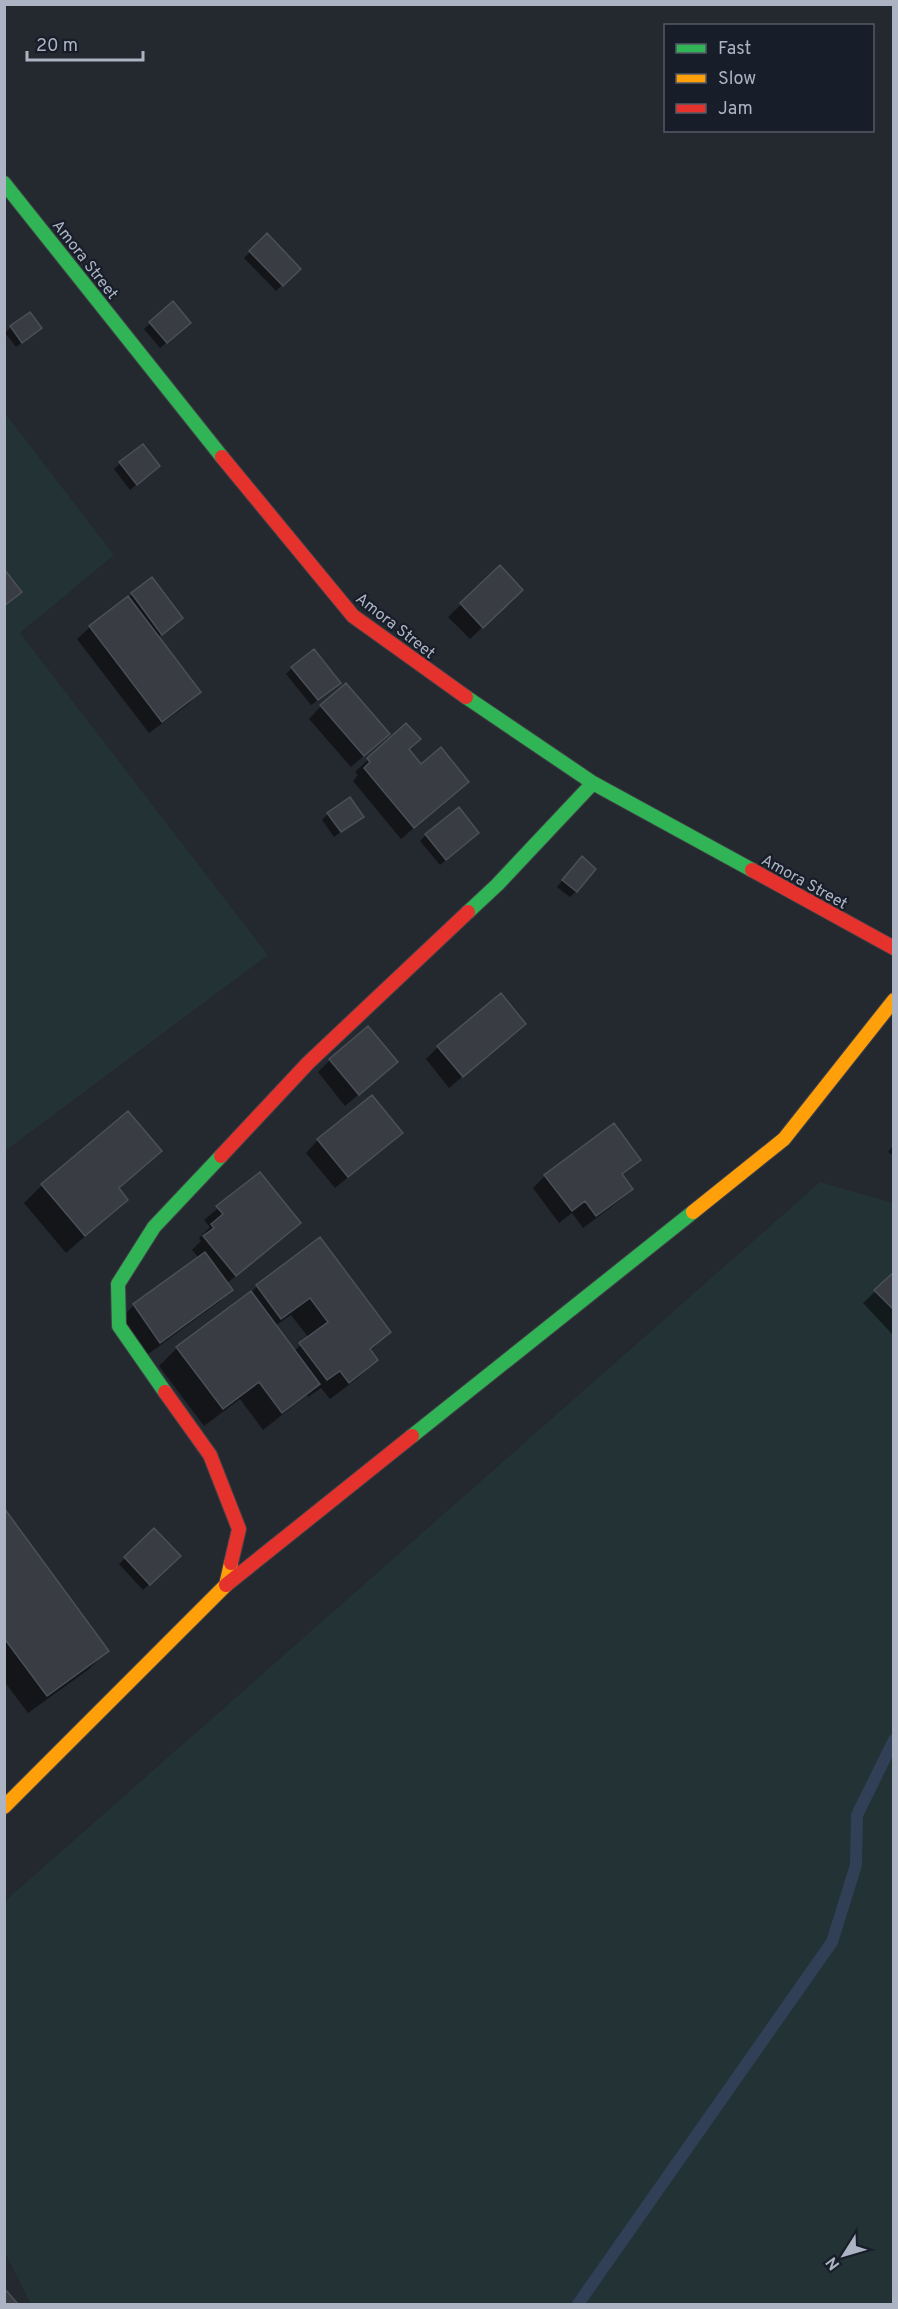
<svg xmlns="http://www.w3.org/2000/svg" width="898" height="2309" viewBox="0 0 898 2309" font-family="Overpass,sans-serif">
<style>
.green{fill:#223235}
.shadow{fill:#0007;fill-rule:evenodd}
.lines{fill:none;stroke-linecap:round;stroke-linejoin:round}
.stream{stroke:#324057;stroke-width:12}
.building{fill:#393d43;stroke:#4b5058;stroke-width:1.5}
.fast-casing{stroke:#404248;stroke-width:16}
.slow-casing{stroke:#404248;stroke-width:16}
.jam-casing{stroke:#404248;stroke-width:16}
.fast{stroke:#30b455;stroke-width:14}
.slow{stroke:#ff9f0a;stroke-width:14}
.jam{stroke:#e5322d;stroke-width:14}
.labels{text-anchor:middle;stroke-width:4.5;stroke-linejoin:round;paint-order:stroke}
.street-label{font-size:16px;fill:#acb3c2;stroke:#181e29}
</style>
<rect width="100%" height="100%" fill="#24282f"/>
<path class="green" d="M5 413 114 555 20 633 268 955 5 1151Z
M820 1182 893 1203V2304H31L5 2253 4 1902Z"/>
<path class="shadow" d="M267 235 299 269 276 291 244 258Z
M173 303 183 329 160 348 144 329Z
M11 327 34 334 16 347 5 333Z
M142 446 152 472 130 490 114 469Z
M500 567 509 602 470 639 448 617Z
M152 579 175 624 158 637 200 692 187 705 149 733 77 639 90 627Z
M292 668 333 689 311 705 286 674Z
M321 706 375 746 351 767 309 719Z
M406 725 408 750 421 766 467 782 401 839 353 781 358 775 355 772Z
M328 814 362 816 334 837 322 820Z
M426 835 471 839 440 865 420 841Z
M576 864V891L570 897 557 887Z
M524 1024 449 1088 426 1059 438 1047Z
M330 1060 383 1074 345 1106 318 1072Z
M401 1133 335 1188 306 1153 318 1140Z
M894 1145V1156L888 1152Z
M160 1151 118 1190 126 1200 66 1253 24 1203 42 1185Z
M639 1160 621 1176 631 1189 619 1201 583 1228 572 1213 559 1223 533 1188 545 1176Z
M260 1174 299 1223 226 1284 231 1290 219 1302 147 1355 121 1318 133 1306 199 1258 192 1250 201 1241 199 1238 210 1227 204 1220Z
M320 1239 389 1332 370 1351 376 1360 358 1378 330 1399 321 1388 308 1397 307 1395 263 1430 240 1399 204 1426 159 1366 177 1348ZM291 1315 309 1338 294 1351 275 1326Z
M894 1274V1336L863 1303Z
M4 1510 107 1651 89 1669 28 1713 4 1681Z
M154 1531 179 1556 143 1590 119 1564Z"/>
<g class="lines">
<path class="stream" d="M578 2304 832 1942 856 1865 857 1815 894 1740"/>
</g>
<path class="building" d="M267 233 301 269 283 286 249 251Z
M173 301 191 323 167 343 149 322Z
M30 312 42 328 22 343 10 326Z
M143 444 160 466 137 485 119 462Z
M500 565 523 590 483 628 460 603Z
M4 569 22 592 4 606Z
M152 577 183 618 162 635 131 593Z
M128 596 201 692 162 722 89 626Z
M314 649 341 683 318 700 291 667Z
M346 683 390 734 364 756 320 705Z
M406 723 421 739 409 749 421 764 441 747 469 782 414 828 364 768 370 762 367 758Z
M350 797 364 817 341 832 327 813Z
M459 807 479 833 446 860 425 834Z
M582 856 596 869 577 892 562 880Z
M501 993 526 1024 463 1077 437 1046Z
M368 1026 398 1062 359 1095 329 1059Z
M372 1095 403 1133 348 1177 317 1139Z
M128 1111 162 1151 119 1188 128 1200 85 1236 41 1184Z
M614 1123 641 1160 622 1174 633 1189 596 1216 585 1201 572 1211 544 1175Z
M260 1172 301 1223 236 1276 203 1236 214 1228 211 1224 223 1214 216 1206Z
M320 1237 391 1332 370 1349 378 1360 349 1383 340 1371 327 1380 299 1343 328 1322 310 1298 281 1319 256 1285Z
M205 1252 233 1290 160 1343 133 1304Z
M894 1272V1310L874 1290Z
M251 1291 320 1384 282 1413 259 1382 223 1409 176 1347Z
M4 1508 109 1651 47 1696 4 1638Z
M154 1528 181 1556 150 1585 124 1557Z
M4 2288 18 2304H4Z"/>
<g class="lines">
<defs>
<path id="fast" d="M4 183 222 457
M466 697 593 783 752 870
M468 912 497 885 593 783
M165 1392 119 1326 118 1284 154 1227 221 1156
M412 1436 693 1212"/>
<path id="slow" d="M693 1212 784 1139 894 1000
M4 1807 226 1585 231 1563"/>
<path id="jam" d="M222 457 353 616 466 697
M752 870 894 948
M221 1156 308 1063 468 912
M165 1392 210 1455 239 1529 231 1563
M226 1585 412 1436"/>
</defs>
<use href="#fast" class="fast-casing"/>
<use href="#slow" class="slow-casing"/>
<use href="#jam" class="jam-casing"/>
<use href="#fast" class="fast"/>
<use href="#slow" class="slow"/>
<use href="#jam" class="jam"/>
</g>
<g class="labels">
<g class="street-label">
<text transform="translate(86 259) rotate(52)" y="6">Amora Street</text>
<text transform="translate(396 625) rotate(38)" y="6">Amora Street</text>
<text transform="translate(805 881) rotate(29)" y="6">Amora Street</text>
</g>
</g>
<rect width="898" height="2309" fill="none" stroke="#acb3c2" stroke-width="12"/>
<rect x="664" y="24" width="210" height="108" fill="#181e29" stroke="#535a66" stroke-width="1.5"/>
<rect x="676" y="44" width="30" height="9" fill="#30b455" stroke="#535a66" stroke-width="1.5"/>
<text x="718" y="54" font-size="18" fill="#acb3c2">Fast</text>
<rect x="676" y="74" width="30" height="9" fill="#ff9f0a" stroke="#535a66" stroke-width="1.5"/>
<text x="718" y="84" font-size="18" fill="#acb3c2">Slow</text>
<rect x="676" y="104" width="30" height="9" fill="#e5322d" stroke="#535a66" stroke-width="1.5"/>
<text x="718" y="114" font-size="18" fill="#acb3c2">Jam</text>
<g transform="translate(844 2255) rotate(233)" stroke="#181e29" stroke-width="4.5" paint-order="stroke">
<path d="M0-4.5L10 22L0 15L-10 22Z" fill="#acb3c2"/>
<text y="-9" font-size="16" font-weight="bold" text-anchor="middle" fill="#acb3c2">N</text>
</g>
<path d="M27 51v9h116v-9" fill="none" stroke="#acb3c2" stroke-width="3"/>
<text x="36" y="51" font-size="18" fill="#acb3c2" stroke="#181e29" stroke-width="4.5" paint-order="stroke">20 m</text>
</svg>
